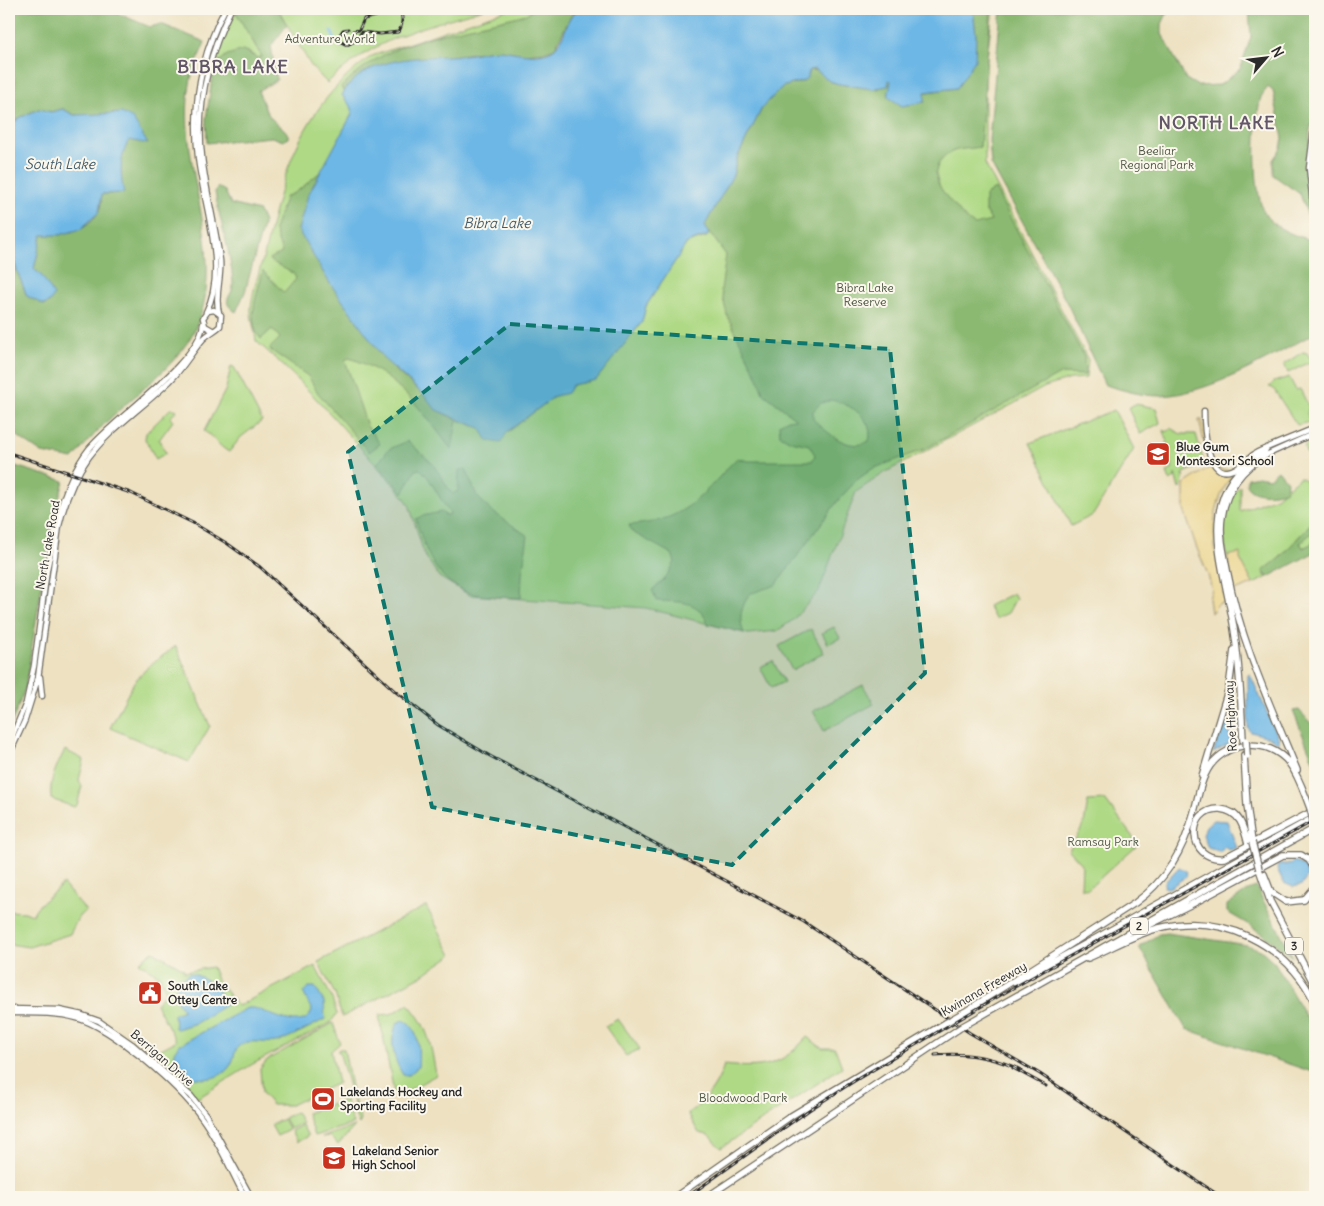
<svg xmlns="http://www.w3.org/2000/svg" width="1324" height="1206" viewBox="0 0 1324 1206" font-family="Delius,sans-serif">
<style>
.green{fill:#afd985;stroke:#6d8258}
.forest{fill:#8bb972;stroke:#5b724e;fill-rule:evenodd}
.sand{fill:#eeda9e;stroke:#8c8264}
.water{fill:#6db7e6;stroke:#4c7188}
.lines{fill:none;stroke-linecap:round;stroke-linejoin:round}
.canal{stroke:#6db7e6;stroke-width:3}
.major-casing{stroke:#6f6b60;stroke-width:7}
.highway-casing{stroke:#6f6b60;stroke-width:8}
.major{stroke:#fff;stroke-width:4.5}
.highway{stroke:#fff;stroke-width:5.5}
.rail-casing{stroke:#2b2b2b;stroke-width:3}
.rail{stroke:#fbf7ec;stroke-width:1;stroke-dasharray:4;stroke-linecap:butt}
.highway-bridge-casing{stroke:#6f6b60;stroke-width:8;stroke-linecap:butt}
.highway-bridge{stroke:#fff;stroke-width:5.5}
.marked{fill:#0f766e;fill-opacity:0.2;stroke:#0f766e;stroke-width:4;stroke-dasharray:10 6;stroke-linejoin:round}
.labels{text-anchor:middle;stroke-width:4;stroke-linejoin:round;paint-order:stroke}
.shield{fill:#fbf7ec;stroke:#696865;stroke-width:1}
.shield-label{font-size:11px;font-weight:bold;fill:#2b2b2b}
.park-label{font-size:12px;fill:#4c5642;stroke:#fbf7ec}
.poi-label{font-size:12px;font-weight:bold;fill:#2b2b2b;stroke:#fbf7ec;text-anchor:start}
.street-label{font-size:12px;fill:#2b2b2b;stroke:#fbf7ec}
.water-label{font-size:14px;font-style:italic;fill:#425c6c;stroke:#fbf7ec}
.district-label{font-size:18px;font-weight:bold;letter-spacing:1px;fill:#625769;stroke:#fbf7ec}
</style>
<rect width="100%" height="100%" fill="#fbf7ec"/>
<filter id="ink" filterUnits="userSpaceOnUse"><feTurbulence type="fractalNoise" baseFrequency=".02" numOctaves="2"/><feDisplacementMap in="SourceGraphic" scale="10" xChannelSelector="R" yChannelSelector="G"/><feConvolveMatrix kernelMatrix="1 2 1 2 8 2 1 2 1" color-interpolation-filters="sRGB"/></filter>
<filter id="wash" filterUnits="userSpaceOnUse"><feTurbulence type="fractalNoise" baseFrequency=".0096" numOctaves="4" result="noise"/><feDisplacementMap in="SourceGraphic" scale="20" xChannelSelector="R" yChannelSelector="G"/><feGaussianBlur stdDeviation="1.12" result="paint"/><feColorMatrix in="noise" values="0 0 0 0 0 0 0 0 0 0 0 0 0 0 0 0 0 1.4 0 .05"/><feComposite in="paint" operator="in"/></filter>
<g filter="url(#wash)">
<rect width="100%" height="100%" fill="#ede1c1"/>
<path class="green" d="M278 9H483C422 28 375 37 327 83L311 66Z
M508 9H578L343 97 352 108V114L322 171 457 420 480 428 488 441 507 433 555 396 567 393 572 385 596 380 642 322 646 306 687 243 707 237 737 158 888 83 889 80 891 81V84L976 35 973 9H993L985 74V164L1088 360 1086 378 1071 379 1045 387 886 472 856 492 819 591 793 620 777 631 748 634 646 608 469 595 439 577 424 554 409 504 400 492C353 440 309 386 256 341 255 330 250 318 251 307 253 288 261 267 266 248 284 169 302 106 372 56Z
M236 12 262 57 257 58 247 51 219 61 214 66 229 25Z
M1303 352 1307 353 1312 361 1288 373 1284 364Z
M231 366 234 367 262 421 241 437 229 452C218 446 214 437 204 431L226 389Z
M1289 377 1296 390 1300 389 1309 407 1307 413 1310 422 1297 425 1273 388 1269 387 1274 382Z
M1135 404 1156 408 1160 423 1140 434 1128 408Z
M171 408 177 410 170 418 173 421 159 440 166 453 156 459 145 439 146 433Z
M1114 410 1134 449 1093 515 1071 526 1030 443Z
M1170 428 1181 434H1196L1204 464 1184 473 1181 488 1179 489 1175 474V478L1170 481 1167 472 1173 469 1164 430 1167 432Z
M1315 441V474L1304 447Z
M1300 477 1315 487V519L1264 575 1268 577 1253 584 1240 559 1227 556C1222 528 1219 508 1240 486V511L1276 497Z
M1315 530V542L1308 547H1301V541Z
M1013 593 1016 598 1008 613 995 619 988 606Z
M834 627 840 638 828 644 822 633Z
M811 629 824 653 792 670 779 646Z
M176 646 210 726 189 762 110 728 134 682 149 666Z
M773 661 784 682 771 688 760 667Z
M863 685 874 704 824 731 813 711Z
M65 750 84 760 79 780 82 786 77 805 74 807 51 799C49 780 56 767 65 750Z
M1105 800 1138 844 1088 889 1081 888 1082 864 1069 850 1084 824 1088 801Z
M63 884 86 911 79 916 70 934 29 947 9 944V911L25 912 32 915 37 907Z
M426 906 452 955 421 976 342 1017 335 994 318 962Z
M153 951 184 969V972L212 967 218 982 238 1006 315 966 331 996 337 1014 330 1023 251 1065 198 1098 150 1055 176 1041 156 1004 166 992 160 976 139 962Z
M408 1004C429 1026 431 1046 436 1075L395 1098 379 1015 391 1014Z
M618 1019 640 1049 626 1056 605 1026Z
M333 1023 340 1043 331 1051 338 1083 291 1105H272L262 1093 260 1069 267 1060Z
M807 1037 822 1048H835L842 1067 721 1148 708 1135 699 1133 688 1114C705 1102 718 1085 724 1065 762 1069 781 1067 807 1037Z
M339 1049H344L353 1097 361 1120 359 1124 353 1110 355 1108 339 1051H337Z
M345 1100 353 1124 314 1136 307 1113Z
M296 1112 302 1123 290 1129 284 1118Z
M283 1119 289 1130 277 1136 271 1125Z
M302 1125 308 1136 297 1142 291 1131Z
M355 1126 338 1145 329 1136 322 1137Z"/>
<path class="forest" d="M9 9H107L150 27 161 24 205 42C200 55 192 70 190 84 174 168 238 267 187 343 168 371 141 390 117 412 101 426 87 443 73 459L42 453 17 436 9 417V250L27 296 44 305 50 302C47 287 46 278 34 269L42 235C63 234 84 233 98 213 101 209 101 200 102 194L123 193C120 171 119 160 129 140L147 143 141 134 114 112 110 115H74L63 109 51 112 39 109 19 118 9 128Z
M238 9H278L287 25 271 46 277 80 258 91C262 99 266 114 273 120 279 127 286 127 289 138L283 141 272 137 207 143 206 119 214 66 227 55 243 50 257 58 262 57 238 16 236 12Z
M534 9H578L572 14 555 48 544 52 527 54 497 50 388 64C370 68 356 78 343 91L341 87C391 35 460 32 526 14Z
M973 9H991L980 147C972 149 957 148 950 153 925 168 939 189 953 204 960 212 966 221 975 225L991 221 985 210V195L995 189 1084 357 1085 375 1060 374 925 449 872 469 857 480 840 498 776 585 749 594C741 609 738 618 744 633L708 624C699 599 679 602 657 601L652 590 664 580 675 562 672 554 632 532 629 525C646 524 667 520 681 511 701 500 721 474 737 458L748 461H812L815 455 809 445 791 441 780 435 779 424 786 420 796 419 763 393 758 378 727 315 721 290 726 255 704 225 733 175 737 158 762 108 782 87 803 81 807 78 809 70 820 71 829 81 845 85 878 89 888 83 891 84 888 97 957 88 976 35ZM832 400C850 404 875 419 869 441 848 453 827 432 813 419V411L821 403Z
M1001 9H1169L1162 24V34L1186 79 1198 86 1220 85 1240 69 1251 37 1249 9H1315V113L1310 130 1307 174 1315 228V333C1271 357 1212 393 1161 396 1141 396 1123 390 1105 385L1068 305 991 164 989 140ZM1268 87 1273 91 1283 138 1281 148 1273 160V175L1300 194 1313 230 1311 240C1296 236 1278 230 1267 217 1252 200 1254 119 1261 97 1263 93 1266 90 1268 87Z
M322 171 308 195 329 282 395 370 425 396 436 410 457 420 452 450C424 414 396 372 349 358L345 360 367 426 380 444 369 452 318 393 308 376 269 349 280 338 272 329 261 339C245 322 258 291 263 271L284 293 296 279 294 274 269 260 270 258 282 253 274 229 286 196C298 194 310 179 322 171Z
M218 187 225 191 231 204 259 211 264 222 245 292 236 312C218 300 234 297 233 283 231 252 220 223 215 192Z
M408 441 433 464 452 494 458 491 459 470 466 469 477 496 490 510 528 536 522 574 521 598C506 597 480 597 467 592 434 579 425 550 416 519L422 516 441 512 447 516 450 514 427 476 420 469 416 470 403 493 377 464 389 449Z
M9 464 64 481 52 523 25 689 9 730Z
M1278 470 1287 481 1286 490C1275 495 1252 496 1246 484L1248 478 1258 476 1269 478Z
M1315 519V530L1300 543 1303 548 1315 542V552L1268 577 1263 571 1282 556Z
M1299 710 1315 728V765L1293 711Z
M1256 887 1293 957 1251 926 1227 912V905L1248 890Z
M1167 933 1247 945 1261 950 1275 963 1315 1033V1073L1186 1029 1139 947 1159 934Z"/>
<path class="sand" d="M1199 420H1202L1213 465 1217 469 1235 471C1202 515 1216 552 1225 602L1218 604 1211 613 1209 598 1212 590 1208 575 1196 546 1184 510V484L1210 467Z
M1240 553V559L1253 584 1235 591 1227 556Z"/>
<path class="water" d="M578 9H973L976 35 975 60 957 88 925 92V102L902 106 888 97 891 81 889 80 888 86 872 89 839 84 829 81 815 69 809 70 807 78 803 81 782 87 762 108 737 158 733 175 705 225 709 235 687 243 646 306 642 322 596 380 572 385 567 393 555 396 507 432 501 443 488 441 480 428 436 410 425 396 385 360 329 282 298 230 308 195 352 114V108L342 95C365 54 424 58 464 55 475 54 487 50 498 50 515 51 540 60 555 48 565 39 566 19 578 9Z
M39 109 51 112 63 109 74 115 122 113 133 119 148 144 129 140C119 160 120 172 124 193L102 194 99 212 81 229 60 235H42L34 269 42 276 54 295 50 302 44 305 27 296 9 250V128L19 118Z
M1250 674 1278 737 1279 743 1269 737 1251 732 1248 728V675Z
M1225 719 1232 743 1213 753Z
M1213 820 1227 821 1237 848 1229 850 1224 847 1221 852 1208 848 1203 835 1206 826Z
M1294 861 1306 868 1307 877 1302 885 1293 887 1284 883 1277 869 1278 865 1289 864Z
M1179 867 1186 871 1187 876 1169 888 1164 887 1165 882Z
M190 973C204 976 223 990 226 1005L196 1023 177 1029 175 1028 174 1014 184 1010C170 997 173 982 190 973Z
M309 987H315L324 1002 325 1019C316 1024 286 1040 276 1042 266 1044 253 1039 242 1044 235 1047 235 1054 233 1060 226 1079 204 1082 187 1076L176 1062 174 1052 179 1045 247 1008H254C271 1013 303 1033 312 1011L303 992Z
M403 1020C420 1026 419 1051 418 1067L409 1075H403C393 1059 389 1041 397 1023Z"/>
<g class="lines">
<path class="canal" d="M331 31 336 42"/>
</g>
</g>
<g filter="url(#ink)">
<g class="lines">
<defs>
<path id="major" d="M1315 121 1309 168 1315 222
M206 312C229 268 203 204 198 157 192 106 201 55 225 9
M219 313C214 296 222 277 220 260 215 225 206 192 202 157 196 105 208 56 231 9
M1204 411C1204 425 1206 476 1229 471 1240 469 1248 457 1258 452 1277 443 1296 436 1315 428
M1266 455 1315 433
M40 677 42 696
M9 744 26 703 34 666 47 569 56 526C62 499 71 472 89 449 114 418 200 362 203 324
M9 755 25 720 38 678 59 526C78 445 115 433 170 381 183 368 191 353 203 339 209 333 215 331 220 326L221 315 214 310 208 311 203 318 205 326 212 330
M9 1009 59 1010 82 1015 99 1021 132 1044 191 1096 206 1115 251 1197
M9 1013C32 1013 55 1012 77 1018 113 1028 179 1086 201 1117 219 1141 231 1171 245 1197"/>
<path id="highway" d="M1266 455C1242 468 1226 490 1222 517 1219 535 1224 553 1227 570 1241 643 1269 702 1297 770
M1243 740C1241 703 1240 666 1234 629 1224 562 1191 494 1265 450
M1244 755 1247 805 1252 842
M1202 776 1229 687 1234 650
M1248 844C1246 836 1244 828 1240 821 1236 814 1228 810 1220 809 1186 807 1186 862 1224 858L1315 810
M1259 869 1270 901 1315 986
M1264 874 1271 892 1286 902 1304 900 1315 887
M1145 927 1192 904 1283 855H1301L1309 860 1315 870
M1088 958C1112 948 1134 934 1159 928 1222 912 1287 944 1315 1003
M1015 983 1315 817
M966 1011 1135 903C1167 880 1184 849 1194 812 1198 797 1201 779 1210 766 1229 740 1269 738 1289 763 1299 776 1304 793 1310 808
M952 1019 968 1010
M963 1026 1315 828
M675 1197 791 1116 947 1022
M707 1197 957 1030"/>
</defs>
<use href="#major" class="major-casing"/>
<use href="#highway" class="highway-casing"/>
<use href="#major" class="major"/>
<use href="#highway" class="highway"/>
<defs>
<path id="rail" d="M348 29 343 30 338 37 341 42 347 45 353 42 362 32 380 34 398 32C403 27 403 15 400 9
M353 31 359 30 364 19 376 16 385 9
M9 453 131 493 193 523 228 544 260 567 396 692 438 725 490 756 804 922 970 1033 1040 1074 1221 1197
M935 1055C965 1052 994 1057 1021 1070
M1013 1068 1046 1086
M687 1197 809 1110 859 1078 1011 989 1315 820"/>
</defs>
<use href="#rail" class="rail-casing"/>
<use href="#rail" class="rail"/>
<defs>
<path id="highway-bridge" d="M1246 740 1247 756
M1310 808 1315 829
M1252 842 1259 869
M947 1022 952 1019
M957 1030 963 1026"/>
</defs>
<use href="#highway-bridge" class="highway-bridge-casing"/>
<use href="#highway-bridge" class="highway-bridge"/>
</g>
</g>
<path class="marked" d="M510 324 890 349 925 673 732 865 432 807 348 452Z"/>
<defs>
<symbol id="school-square" viewBox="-11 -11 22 22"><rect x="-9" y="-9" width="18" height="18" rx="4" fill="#c8321e" stroke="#fbf7ec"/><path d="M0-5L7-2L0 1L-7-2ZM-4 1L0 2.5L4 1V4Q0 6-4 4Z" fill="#fff"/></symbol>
<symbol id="civic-square" viewBox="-11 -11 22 22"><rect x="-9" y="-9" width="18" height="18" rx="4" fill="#c8321e" stroke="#fbf7ec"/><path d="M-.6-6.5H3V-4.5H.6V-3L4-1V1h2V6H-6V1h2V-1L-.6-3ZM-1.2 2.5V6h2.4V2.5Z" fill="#fff"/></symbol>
<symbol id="stadium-square" viewBox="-11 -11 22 22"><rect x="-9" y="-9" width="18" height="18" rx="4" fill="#c8321e" stroke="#fbf7ec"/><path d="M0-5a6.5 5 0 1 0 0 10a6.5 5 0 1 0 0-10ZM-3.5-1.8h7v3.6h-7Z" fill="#fff"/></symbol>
</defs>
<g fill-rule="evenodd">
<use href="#school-square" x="1144" y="440" width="28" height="28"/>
<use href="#civic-square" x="136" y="979" width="28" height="28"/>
<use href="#stadium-square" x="309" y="1085" width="28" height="28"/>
<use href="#school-square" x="320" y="1144" width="28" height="28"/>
</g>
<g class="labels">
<g class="shield">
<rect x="1130" y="917.5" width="18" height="17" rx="4"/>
<rect x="1285" y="937.5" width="18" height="17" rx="4"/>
</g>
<g class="shield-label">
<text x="1139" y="930">2</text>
<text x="1294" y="950">3</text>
</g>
<g class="park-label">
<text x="330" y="43">Adventure World</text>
<text x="1157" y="155">Beeliar<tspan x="1157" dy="14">Regional Park</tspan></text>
<text x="865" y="292">Bibra Lake<tspan x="865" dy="14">Reserve</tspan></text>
<text x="1103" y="846">Ramsay Park</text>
<text x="743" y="1102">Bloodwood Park</text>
</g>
<g class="poi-label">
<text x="1176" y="451">Blue Gum<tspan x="1176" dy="14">Montessori School</tspan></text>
<text x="168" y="990">South Lake<tspan x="168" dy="14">Ottey Centre</tspan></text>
<text x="340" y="1096">Lakelands Hockey and<tspan x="340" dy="14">Sporting Facility</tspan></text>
<text x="352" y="1155">Lakeland Senior<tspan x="352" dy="14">High School</tspan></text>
</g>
<g class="street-label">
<text transform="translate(48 545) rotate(-80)" y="4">North Lake Road</text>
<text transform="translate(1231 716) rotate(-93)" y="4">Roe Highway</text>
<text transform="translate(984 989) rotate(-30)" y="4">Kwinana Freeway</text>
<text transform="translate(162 1058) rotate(41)" y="4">Berrigan Drive</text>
</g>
<g class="water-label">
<text x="60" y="169">South Lake</text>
<text x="497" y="228">Bibra Lake</text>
</g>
<g class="district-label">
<text x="233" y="73">BIBRA LAKE</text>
<text x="1217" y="129">NORTH LAKE</text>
</g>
</g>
<rect width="1324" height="1206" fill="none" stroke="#fbf7ec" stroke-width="30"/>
<g transform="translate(1266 58) rotate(62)" stroke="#fbf7ec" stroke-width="4" paint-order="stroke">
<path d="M0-4L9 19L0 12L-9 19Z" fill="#2b2b2b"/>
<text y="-8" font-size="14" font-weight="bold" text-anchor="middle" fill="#2b2b2b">N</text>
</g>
</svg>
